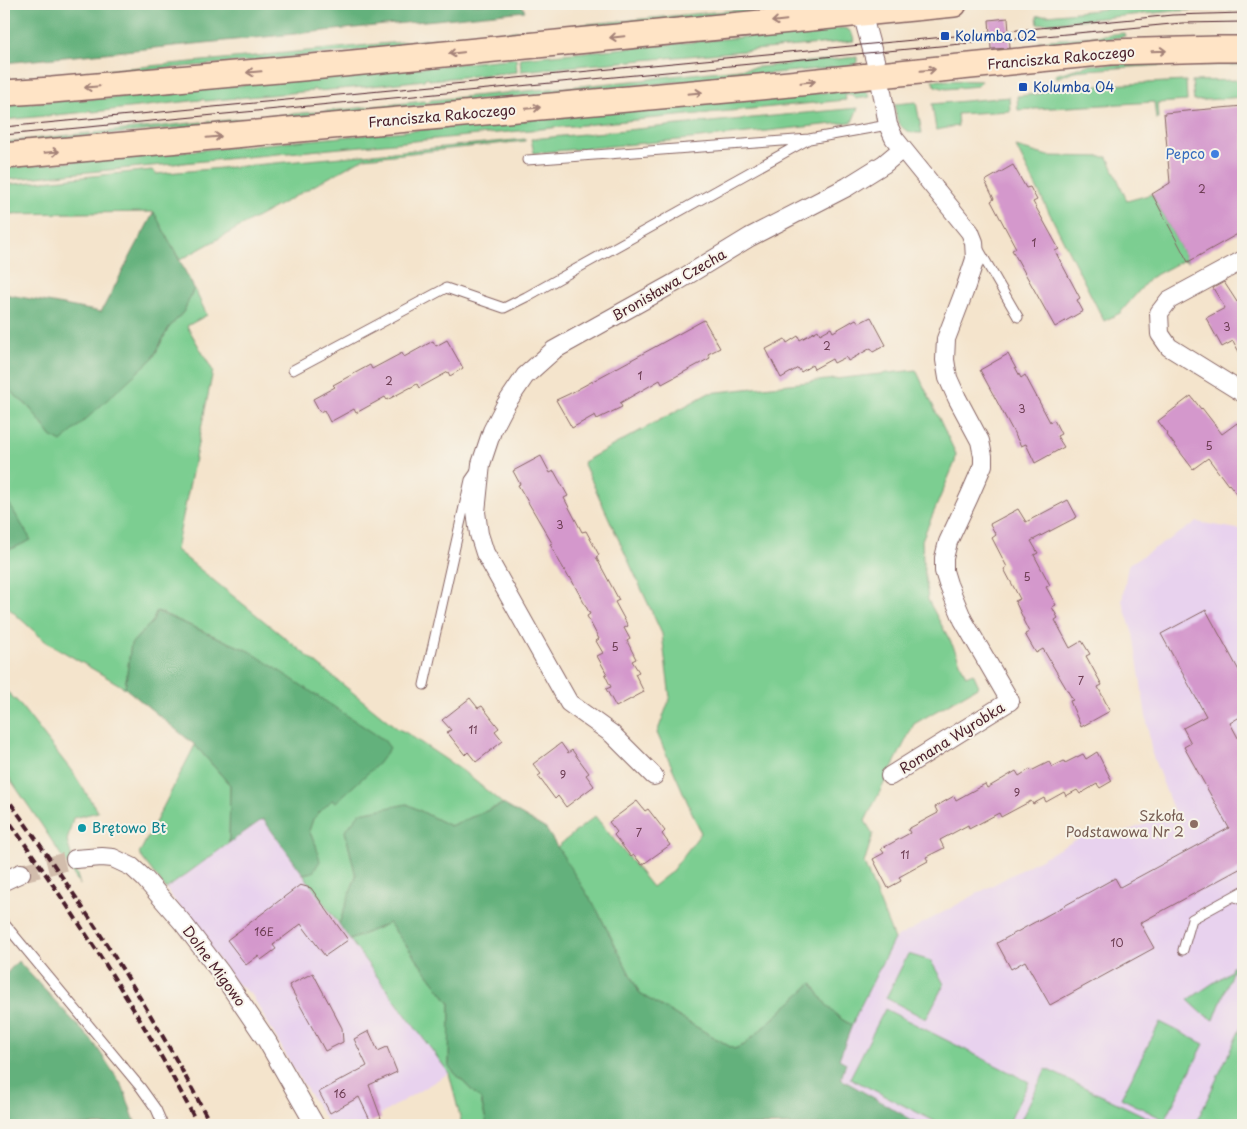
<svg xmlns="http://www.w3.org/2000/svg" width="1247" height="1129" viewBox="0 0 1247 1129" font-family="'Playpen Sans',sans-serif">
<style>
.built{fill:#e8d2ee}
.green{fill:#7bce91;stroke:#62765e}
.forest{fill:#64b17b;stroke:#576853}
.building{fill:#d498cc}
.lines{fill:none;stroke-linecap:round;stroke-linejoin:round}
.minor-tunnel{stroke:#d2bdac;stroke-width:18;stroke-dasharray:18 9;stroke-linecap:butt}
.service-casing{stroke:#866463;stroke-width:11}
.minor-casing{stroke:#866463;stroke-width:20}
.secondary-casing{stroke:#866463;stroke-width:28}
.service{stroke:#fff;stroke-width:9}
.minor{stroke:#fff;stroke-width:18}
.secondary{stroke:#ffe4c6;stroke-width:25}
.tram{stroke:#4a1f2b;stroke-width:1}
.rail{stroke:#4a1f2b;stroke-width:4;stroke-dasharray:8 4;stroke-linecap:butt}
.oneway{stroke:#a48278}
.transit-dot{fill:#1a4fb4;stroke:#f7f3e8;stroke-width:2}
.shop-dot{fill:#3f7fe0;stroke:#f7f3e8;stroke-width:2}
.education-dot{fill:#8d6e63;stroke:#f7f3e8;stroke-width:2}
.culture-dot{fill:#0f9aa8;stroke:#f7f3e8;stroke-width:2}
.labels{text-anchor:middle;stroke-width:4;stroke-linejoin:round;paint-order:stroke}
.number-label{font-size:11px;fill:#6c3d53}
.transit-label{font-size:14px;fill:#164399;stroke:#f7f3e8;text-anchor:start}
.street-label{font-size:14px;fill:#4a1f2b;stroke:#f7f3e8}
.shop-label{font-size:14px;fill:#366cbe;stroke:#f7f3e8;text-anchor:end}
.education-label{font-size:14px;fill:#785e54;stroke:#f7f3e8;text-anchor:end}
.culture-label{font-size:14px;fill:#0d838f;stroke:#f7f3e8;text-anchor:start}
</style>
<rect width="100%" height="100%" fill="#f7f3e8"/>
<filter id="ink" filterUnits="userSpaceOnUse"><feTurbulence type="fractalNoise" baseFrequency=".02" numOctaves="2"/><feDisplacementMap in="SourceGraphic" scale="10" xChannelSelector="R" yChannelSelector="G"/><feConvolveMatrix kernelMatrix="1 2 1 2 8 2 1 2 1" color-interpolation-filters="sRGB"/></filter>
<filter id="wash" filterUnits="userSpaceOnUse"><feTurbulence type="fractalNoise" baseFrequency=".0096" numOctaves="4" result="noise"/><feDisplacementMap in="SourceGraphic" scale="20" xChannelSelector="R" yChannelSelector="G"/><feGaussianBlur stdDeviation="1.12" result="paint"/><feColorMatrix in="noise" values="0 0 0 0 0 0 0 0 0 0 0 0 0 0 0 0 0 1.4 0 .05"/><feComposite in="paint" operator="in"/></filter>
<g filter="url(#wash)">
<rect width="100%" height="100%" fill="#f4e4cc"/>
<path class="built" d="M1197 522 1243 530V1023L1195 1125H921L841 1079 839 1059 857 1013 894 939 1081 837 1115 836 1174 812 1152 754 1133 634 1122 601 1128 565Z
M263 818 350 940 449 1073 363 1125H329L295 1071 252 995 235 982 166 889Z"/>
<path class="green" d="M798 4H828L824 6 250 61 4 83V80Z
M1135 4H1243V9L1175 11 1038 24 1037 16 1097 10Z
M840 28C849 28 853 32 854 41L521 71 520 58Z
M1124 33 1125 36 1080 45 1040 49 1039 41Z
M857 57V62L854 66H851L4 144V142L90 133 91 135H93L94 133 202 122 204 124 208 122 314 112 318 113 319 112 425 101 427 103 429 102 431 100 643 80 662 77Z
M516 58 517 72 429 80 428 78H425L424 80 363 87 317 91 313 89 312 91 205 101 203 99 200 100 93 112 89 110 87 112 4 120V104L110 98Z
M1243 59V65H1163L1085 70 1075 71 1056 78 1055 75 1088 65Z
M932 80 981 81 978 86 946 89 935 86Z
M1243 80V97L1194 101 1192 81Z
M1186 81 1187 101 1157 103 1158 119H1156L1154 102 1018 110 1017 96 1039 94 1051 88Z
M862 89 867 92 870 97 856 99C853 94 851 94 845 94L846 100 4 180V168Z
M1009 97 1010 111 957 114 958 126 936 130 932 104Z
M916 102 922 133C902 134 895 123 895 104Z
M858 108 852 122 690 139 534 153 531 139Z
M525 139V141L364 158 180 260 153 212 4 214V185L152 170 156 174 363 155Z
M1016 147 1048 156 1108 157 1127 201 1152 194 1188 262 1184 260 1150 278 1120 313 1104 321Z
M194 288 207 315 187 326 213 371 176 550 398 729 405 732 463 771 503 804 450 826 407 804 345 831 356 876 339 924 303 874 313 872 316 845 309 831 313 819 332 800 251 652 157 611 153 621 131 644 125 688 45 641 4 604V550L14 548 7 500 4 496V386L29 407 52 437 153 358 168 329 184 311Z
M916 370 956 454 955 462 922 540 923 560 928 600 954 648 966 676 973 673 979 686 914 724 865 821 873 834 864 863 894 939 857 1013 852 1025C832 1016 823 1001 812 983L744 1045 734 1049 640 994 597 910 557 847 595 816 652 887 671 872 701 833 657 733 670 698 662 634 583 462 709 393Z
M4 689 17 701 74 774 98 812 73 818 67 841 80 885 43 827 4 770Z
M195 745 230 785 229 843 166 889 139 854Z
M389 923 450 1003 449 1067 481 1100 487 1125H462L449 1073 350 940Z
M908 954 931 961 944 984 926 1019 886 998Z
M1232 966H1235L1236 969 1232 972 1214 1020 1203 1014 1188 1000 1231 971Z
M885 1009 1029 1082 1007 1125H942L850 1078Z
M1160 1022 1204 1044 1165 1120 1121 1098Z
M1243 1023V1125H1195Z
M1046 1069 1155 1121 1153 1125H1022L1019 1124Z"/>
<path class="forest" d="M4 4H521L525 11 4 63Z
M154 212 194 288 184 311 168 329 153 358 61 442 52 437 29 407 4 386V294L101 312Z
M4 496 7 500 31 540 14 548 4 550Z
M156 611 251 652 384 740 390 748 378 764 336 802 332 800 313 819 309 831 316 845 320 861 313 872 303 874 263 819 229 843 230 785 195 745 125 688 131 644 153 621Z
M407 804 450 826 503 804 546 829 597 910 640 994 734 1049 744 1045 812 983C822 1000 833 1017 852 1025L839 1059 846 1063 841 1079 921 1125H487L481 1100 449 1067 450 1003 389 923 350 940 339 924 356 876 345 831 360 813Z
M18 961 94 1043 123 1087 136 1125H4V976Z"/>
<g id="blocks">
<path class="building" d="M1008 18 1010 48 991 49 989 20Z
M1243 106V231L1188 262 1152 194 1170 183 1164 113Z
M1013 165 1026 188 1030 187 1037 200 1033 202 1059 249 1055 251 1080 298 1077 300 1083 311 1055 327 1012 250 1016 248 991 201 994 199 985 181Z
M1224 282 1237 302 1243 298V359L1233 341 1222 347 1206 318 1225 308 1213 288Z
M871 317 886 345 873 352 871 348 848 361 846 357 834 363 832 359 814 369 812 365 801 372 798 368 781 378 766 349 785 339 787 343 798 336 800 340 818 330 820 334 831 328 833 332 856 319 859 323Z
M704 320 720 348 708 354 710 358 662 384 660 380 620 403 622 407 597 419 595 415 572 428 556 400 569 394Z
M447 340 463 368 450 376 448 372 419 388 417 384 387 400 385 397 356 413 354 409 330 422 324 410 320 412 313 399 335 387 333 385 370 365 372 369 402 353 404 357 433 341 436 346Z
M1008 354 1021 378 1025 375 1050 422 1054 420 1061 434 1057 436 1064 447 1035 463 1026 444 1021 446 980 370Z
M1191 396 1201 409 1202 408 1222 434 1237 423 1243 431V502L1229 484 1228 485 1208 458 1193 469 1167 435 1168 434 1158 421Z
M541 456 550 473 554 471 568 496 564 498 582 532 586 531 599 555 596 557 619 600 615 602 628 626 624 628 630 639 627 641 636 659 632 661 639 672 635 674 644 692 616 707 606 689 611 687 605 675 607 674 597 656 603 653 596 641 599 639 587 616 590 614 570 577 569 578 558 559 550 544 552 543 518 485 520 484 513 471Z
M1068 500 1077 517 1031 541 1038 553 1034 555 1050 585 1046 587 1056 605 1052 607 1058 618 1055 620 1070 648 1082 641 1090 654 1086 656 1102 685 1098 687 1110 711 1081 727 1070 701 1073 700 1043 649 1036 653 1025 634 1029 632 1023 620H1024L1015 601 1020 599 1004 569 1007 567 992 538 996 535 990 524 1018 509 1026 522Z
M1206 610 1243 678V715L1230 723 1243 747V867L1140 923 1154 948 1050 1005 1025 961 1011 969 997 943 1115 878 1120 887 1229 828 1184 747 1191 743 1183 728 1206 716 1161 634Z
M470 698 478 708 482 706 499 728 495 731 503 741 476 762 468 752 465 755 447 732 451 730 442 720Z
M561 743 568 753 572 750 589 773 586 775 594 786 566 807 558 796 555 799 538 776 541 774 533 764Z
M1097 752 1112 781 1100 788 1097 784 1080 794 1077 790 1066 796 1064 792 1046 802 1044 798 1033 804 1031 801 1001 817 999 813 969 829 968 825 940 840 944 848 926 857 928 861 899 877 901 881 888 888 873 859 884 853 881 849 910 833 908 829 938 813 935 807 954 796 956 800 985 784 987 788 1016 771 1019 776 1030 769 1031 771 1049 762 1052 767 1064 761 1065 763 1083 754 1086 759Z
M637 801 645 811 648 809 665 831 662 834 670 845 642 865 634 855 631 857 614 835 617 832 609 822Z
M300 885 311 888 348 940 325 956 301 924 273 945 276 949 261 960 258 956 246 965 227 940Z
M313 973 342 1028 343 1042 325 1051 289 985Z
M369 1031 378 1051 387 1047 397 1072 369 1085 381 1118 371 1122 359 1097 330 1113 319 1092 367 1066 354 1039Z"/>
</g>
</g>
<g filter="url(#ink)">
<use href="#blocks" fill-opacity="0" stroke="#866463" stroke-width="1"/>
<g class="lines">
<path class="minor-tunnel" d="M21 873 75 859"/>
<defs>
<path id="service" d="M527 160 809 139 888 125
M978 248 1018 317
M293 370 446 288 504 308 526 297 809 139
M424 685 470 480 477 470
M1243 891 1234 896 1243 901
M4 923 141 1088 156 1109 163 1125
M1183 950 1192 919 1234 896"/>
<path id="minor" d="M859 4 862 13 879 75 888 125 894 138 970 232 974 242 975 259 964 292 946 339 945 360 948 378 957 398 980 441 983 456V465L969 497 948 542 944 558V571L948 584 963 620 1010 701 890 776
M1243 260 1169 300 1159 313 1160 334 1169 347 1243 393
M654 776 612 734 569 703 485 553 479 534 476 512 481 464 492 431 506 404 525 376 554 350 678 281 750 237 847 187 884 164 902 149
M75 859 102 857 113 858 132 867 145 879 183 923 221 973 267 1041 315 1125
M4 881 21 873"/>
<path id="secondary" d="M4 93 52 90 302 68 954 4
M4 156 759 87 1110 52 1218 49H1243"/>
</defs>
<use href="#service" class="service-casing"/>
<use href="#minor" class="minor-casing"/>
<use href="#secondary" class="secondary-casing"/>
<use href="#service" class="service"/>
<use href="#minor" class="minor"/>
<use href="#secondary" class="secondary"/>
<path class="tram" d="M4 127 1133 19 1172 15 1243 13
M4 135 1182 23 1243 22"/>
<path class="rail" d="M4 794C80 900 152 1009 211 1125
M4 814C74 914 143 1016 198 1125"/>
</g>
<defs><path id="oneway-shaft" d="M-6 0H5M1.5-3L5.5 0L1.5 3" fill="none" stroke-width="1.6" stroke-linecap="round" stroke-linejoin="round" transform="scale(1.25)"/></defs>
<g class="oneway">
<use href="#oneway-shaft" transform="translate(779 21) rotate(174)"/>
<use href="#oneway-shaft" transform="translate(617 37) rotate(174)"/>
<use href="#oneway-shaft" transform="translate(1159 51) rotate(-2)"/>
<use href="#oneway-shaft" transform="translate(456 53) rotate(174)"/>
<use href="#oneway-shaft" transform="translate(928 70) rotate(-6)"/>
<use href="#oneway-shaft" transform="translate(254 72) rotate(175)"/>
<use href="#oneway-shaft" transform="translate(808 82) rotate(-6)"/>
<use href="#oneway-shaft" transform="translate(92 87) rotate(175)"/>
<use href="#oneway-shaft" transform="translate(695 93) rotate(-5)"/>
<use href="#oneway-shaft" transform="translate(533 108) rotate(-5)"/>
<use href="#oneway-shaft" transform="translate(214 137) rotate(-5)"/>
<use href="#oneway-shaft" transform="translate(52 152) rotate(-5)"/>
</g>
</g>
<g class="transit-dot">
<rect x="940" y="31" width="10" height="10" rx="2.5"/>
<rect x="1018" y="82" width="10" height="10" rx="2.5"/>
</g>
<circle class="shop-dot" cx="1215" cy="154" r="5"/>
<circle class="education-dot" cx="1194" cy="824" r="5"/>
<circle class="culture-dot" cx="82" cy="828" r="5"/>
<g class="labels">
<g class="number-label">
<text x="1202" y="193">2</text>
<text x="1034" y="247">1</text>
<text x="1227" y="331">3</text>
<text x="827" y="350">2</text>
<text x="640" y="380">1</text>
<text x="389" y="385">2</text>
<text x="1022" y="413">3</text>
<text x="1209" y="450">5</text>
<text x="560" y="529">3</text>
<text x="1027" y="581">5</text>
<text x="615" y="651">5</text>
<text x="1081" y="685">7</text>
<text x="473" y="734">11</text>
<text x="563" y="779">9</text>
<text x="1017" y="797">9</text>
<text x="639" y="837">7</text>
<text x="905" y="859">11</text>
<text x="264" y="936">16E</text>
<text x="1117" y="947">10</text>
<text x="340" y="1098">16</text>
</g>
<g class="transit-label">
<text x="955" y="41">Kolumba 02</text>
<text x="1033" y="92">Kolumba 04</text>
</g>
<g class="street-label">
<text transform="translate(1061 58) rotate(-5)" y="5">Franciszka Rakoczego</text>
<text transform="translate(442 116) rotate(-5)" y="5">Franciszka Rakoczego</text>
<text transform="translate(669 285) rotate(-30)" y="5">Bronisława Czecha</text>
<text transform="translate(952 738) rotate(-32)" y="5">Romana Wyrobka</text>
<text transform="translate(214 966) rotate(54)" y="5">Dolne Migowo</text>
</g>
<g class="shop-label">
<text x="1205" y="159">Pepco</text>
</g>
<g class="education-label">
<text x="1184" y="821">Szkoła<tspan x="1184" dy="16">Podstawowa Nr 2</tspan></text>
</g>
<g class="culture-label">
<text x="92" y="833">Brętowo Bt</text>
</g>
</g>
<rect width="1247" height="1129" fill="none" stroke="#f7f3e8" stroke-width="20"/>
</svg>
